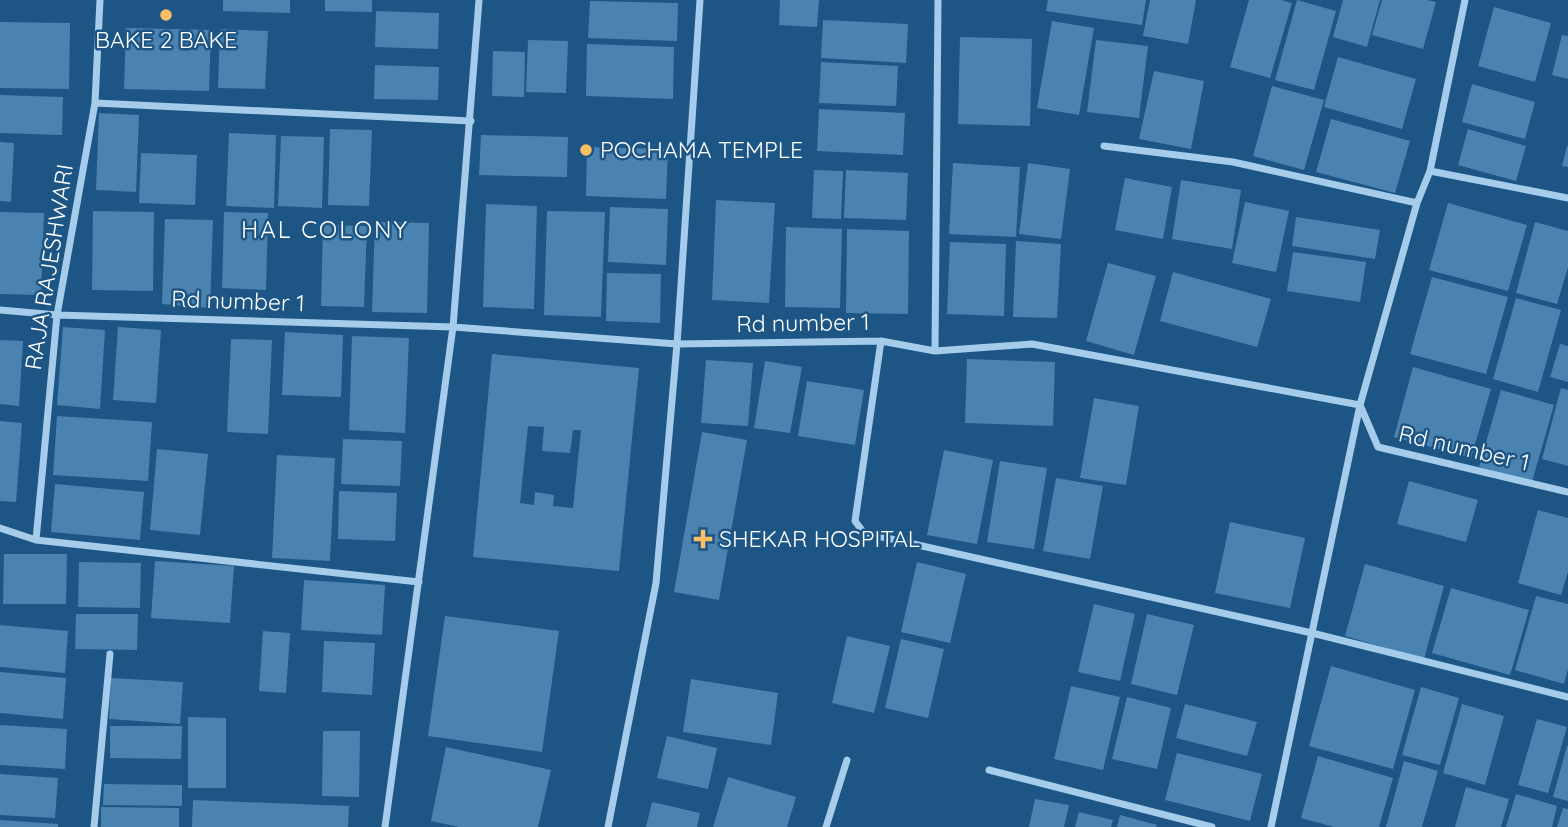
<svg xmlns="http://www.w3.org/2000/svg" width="1568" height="827" viewBox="0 0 1568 827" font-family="Quicksand,sans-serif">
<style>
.building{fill:#4a82b0;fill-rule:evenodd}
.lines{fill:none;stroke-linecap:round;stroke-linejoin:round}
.minor{stroke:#a5ccea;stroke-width:7}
.poi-dot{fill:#fabf63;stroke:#1d5685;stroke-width:2.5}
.labels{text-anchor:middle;stroke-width:5;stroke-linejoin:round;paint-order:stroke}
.poi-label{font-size:23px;fill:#fff;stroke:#1d5685;text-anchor:start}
.street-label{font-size:23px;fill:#fff;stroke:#1d5685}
.neighbourhood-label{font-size:24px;letter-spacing:2px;fill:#fff;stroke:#1d5685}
</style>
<rect width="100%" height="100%" fill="#1d5685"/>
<path class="building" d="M223 0H290V13L223 11Z
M325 0H372V12L325 11Z
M780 0H819L817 27 779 25Z
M1048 0H1146L1142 25 1046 11Z
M1150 0H1196L1188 44 1143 36Z
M1249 0H1281L1292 3 1270 78 1230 67Z
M1297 0 1336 11 1314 90 1275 80Z
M1343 0H1380L1367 47 1333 37Z
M1382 0H1427L1436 2 1423 49 1372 35Z
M590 1 678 3 677 41 588 38Z
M1494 7 1551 23 1535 82 1478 66Z
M376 11 439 13 438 49 375 47Z
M823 20 908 24 906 63 821 58Z
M1052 21 1094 28 1079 115 1037 108Z
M0 22 70 23 69 89 0 88Z
M126 28 211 30 209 91 124 89Z
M220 29 268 31 265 89 218 88Z
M1562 35 1568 36V79L1552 75Z
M960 37 1032 39 1030 126 958 124Z
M528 40 568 41 566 93 526 92Z
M1096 40 1148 46 1139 118 1087 112Z
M587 44 674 47 673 99 586 96Z
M493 51 525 52 524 97 492 96Z
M1338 57 1416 79 1402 129 1324 107Z
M821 62 898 66 896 106 819 103Z
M375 65 439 67 438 100 374 99Z
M1154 71 1204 81 1191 149 1139 139Z
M1472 84 1535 102 1525 139 1462 122Z
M1272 86 1324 100 1304 170 1253 156Z
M0 95 63 97 62 135 0 133Z
M819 109 905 113 903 155 817 151Z
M99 113 139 115 136 192 96 190Z
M1331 119 1410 141 1395 193 1316 172Z
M330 129 372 130 369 206 328 205Z
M1468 129 1526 146 1516 181 1458 165Z
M229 133 276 135 274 208 226 206Z
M481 135 568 137 567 177 479 175Z
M281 136 324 137 322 208 278 206Z
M0 142 14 143 11 202 0 201Z
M1567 146H1568V167L1562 166Z
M587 147 668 149 666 199 586 196Z
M141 153 197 155 195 205 139 203Z
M953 163 1020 167 1016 237 949 234Z
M1028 163 1070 169 1061 239 1019 234Z
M814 170 843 171 841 219 812 218Z
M846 170 908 173 906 220 844 218Z
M1125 178 1172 187 1163 239 1115 230Z
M1181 180 1241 190 1232 249 1172 239Z
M716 200 775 203 769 303 712 300Z
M1245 202 1289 211 1276 272 1232 263Z
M1448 203 1527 225 1508 291 1429 270Z
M486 204 537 206 534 309 483 307Z
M610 207 668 209 666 265 608 262Z
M93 211 154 212 153 291 92 290Z
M547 211 605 212 601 317 544 315Z
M0 212 44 213 41 295 0 294Z
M224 212 268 213 266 290 222 288Z
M1296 217 1380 230 1375 259 1292 246Z
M165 219 213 220 210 308 162 304Z
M375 222 429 223 427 313 372 312Z
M1535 222 1568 231V267L1557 304 1516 293Z
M323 225 367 226 364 307 321 306Z
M786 227 842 229 840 308 785 307Z
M847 229 909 231 908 314 846 313Z
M1016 241 1061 244 1057 318 1013 317Z
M950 242 1006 244 1004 316 947 314Z
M1293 252 1366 262 1360 302 1287 291Z
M1108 263 1156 276 1134 355 1086 341Z
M1173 272 1271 299 1257 347 1160 321Z
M607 273 661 274 660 323 606 321Z
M1432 277 1508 297 1486 374 1410 354Z
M1516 298 1561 310 1538 392 1493 379Z
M63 327 105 330 100 409 57 405Z
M118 327 161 330 156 403 113 400Z
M285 332 343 335 341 397 282 395Z
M352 336 409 338 405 433 349 430Z
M231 339 272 340 268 434 227 432Z
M0 340 23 341 19 406 0 404Z
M1560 344 1568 346V382L1550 377Z
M492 354 639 368 619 571 473 557ZM528 426 544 427 542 451 570 453 573 430H581L573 508 553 506 554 495 535 492 534 505 520 503Z
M967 359 1055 362 1053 426 965 423Z
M706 360 753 363 748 426 701 423Z
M765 361 802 367 790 433 754 428Z
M1413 367 1491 389 1471 458 1394 437Z
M807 381 864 390 855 445 798 436Z
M1561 388 1568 390V466L1542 459Z
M1501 390 1554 405 1532 482 1479 467Z
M1094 398 1139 406 1126 485 1080 478Z
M57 416 152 422 148 481 53 475Z
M0 421 22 423 16 502 0 501Z
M702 432 747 440 719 600 674 592Z
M343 439 402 441 400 486 341 484Z
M157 449 208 454 200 535 150 530Z
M944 450 993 460 977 544 927 535Z
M277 455 335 458 330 561 272 558Z
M1000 461 1047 468 1034 549 987 542Z
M1056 478 1103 486 1090 559 1043 551Z
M1409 481 1478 500 1466 542 1397 524Z
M55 484 144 492 140 540 51 532Z
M339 491 397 493 395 541 338 539Z
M1538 510 1568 518V572L1561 595 1518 583Z
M1230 522 1305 538 1290 608 1215 593Z
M4 554H67L66 604H3Z
M155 561 234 566 230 623 151 618Z
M79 562 141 563 140 608 78 607Z
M917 562 966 574 950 643 901 632Z
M1365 564 1444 586 1424 659 1345 636Z
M304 580 385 585 382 635 301 630Z
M1451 588 1529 610 1510 675 1432 653Z
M1536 596 1568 604V669L1564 684 1515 670Z
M1094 604 1135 614 1120 681 1078 672Z
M76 614H138L137 650 75 649Z
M1147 614 1194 625 1177 695 1131 684Z
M445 616 559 631 542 752 428 736Z
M0 625 68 631 65 673 0 667Z
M263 631 290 633 286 693 259 691Z
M847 636 890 646 874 713 832 703Z
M901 639 944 649 928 718 885 708Z
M324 641 375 643 372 695 322 692Z
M1331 666 1415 690 1393 769 1309 746Z
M0 672 66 678 63 719 0 713Z
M111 678 183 682 180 724 109 719Z
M691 679 778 693 771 745 683 732Z
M1071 686 1120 697 1103 770 1054 759Z
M1421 687 1459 698 1440 765 1402 755Z
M1127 697 1171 708 1157 769 1112 759Z
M1185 704 1257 722 1247 756 1176 738Z
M1462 704 1504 716 1485 785 1443 773Z
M188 717 226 718V788H188Z
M1537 719 1567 727 1548 793 1518 785Z
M0 725 67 729 65 769 0 765Z
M110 726H182L181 759 110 758Z
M323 731H360L359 797 322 796Z
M667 736 717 748 708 789 657 778Z
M1567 746H1568V801L1553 797Z
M446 747 551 770 538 827H459L431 821Z
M1177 753 1262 774 1250 821 1165 800Z
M1318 756 1393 778 1379 827H1334L1301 818Z
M1404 761 1438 771 1422 827H1386Z
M0 774 58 778 55 818 0 815Z
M728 777 796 797 787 827H713Z
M104 784 182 785V806L103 805Z
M1466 787 1509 799 1501 827H1455Z
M1516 794 1557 806 1552 827H1506Z
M1035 799 1069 805 1064 827H1029Z
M193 800 349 806 348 827H192Z
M652 802 700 813 697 827H646Z
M101 807 179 808V827H101Z
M1563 808 1568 809V827H1557Z
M1079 812 1113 820 1111 827H1075Z
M1120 815 1157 825 1156 827H1117Z
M0 820 58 824V827H0Z"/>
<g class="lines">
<path class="minor" d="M95 103 471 121
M1104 146 1233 162 1417 203
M1430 171 1568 198
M0 310 57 315 453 327 677 344 881 341 935 351 1032 344 1360 405 1378 447 1568 492
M881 341 855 521 864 533 1312 633 1568 697
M935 351 938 0
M0 528 36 540 419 582
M36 540 57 315 95 103 100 0
M989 770 1212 827
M94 827 110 654
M385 827 453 327 479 0
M608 827 656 583 677 344 700 0
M826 827 847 760
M1271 827 1360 405 1417 203 1430 171 1465 0"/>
</g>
<g class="poi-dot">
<circle cx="166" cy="15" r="7"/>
<circle cx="586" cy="150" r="7"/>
<path d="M699.5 528.5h7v7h7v7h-7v7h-7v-7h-7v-7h7z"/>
</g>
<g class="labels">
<g class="poi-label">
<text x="166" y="48" text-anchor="middle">BAKE 2 BAKE</text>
<text x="600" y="158">POCHAMA TEMPLE</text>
<text x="719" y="547">SHEKAR HOSPITAL</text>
</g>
<g class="street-label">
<text transform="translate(49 267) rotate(-81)" y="8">RAJA RAJESHWARI</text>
<text transform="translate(238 301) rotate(2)" y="8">Rd number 1</text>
<text transform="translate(803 323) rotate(-1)" y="8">Rd number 1</text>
<text transform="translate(1464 448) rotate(13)" y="8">Rd number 1</text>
</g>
<g class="neighbourhood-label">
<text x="325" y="238">HAL COLONY</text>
</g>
</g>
</svg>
